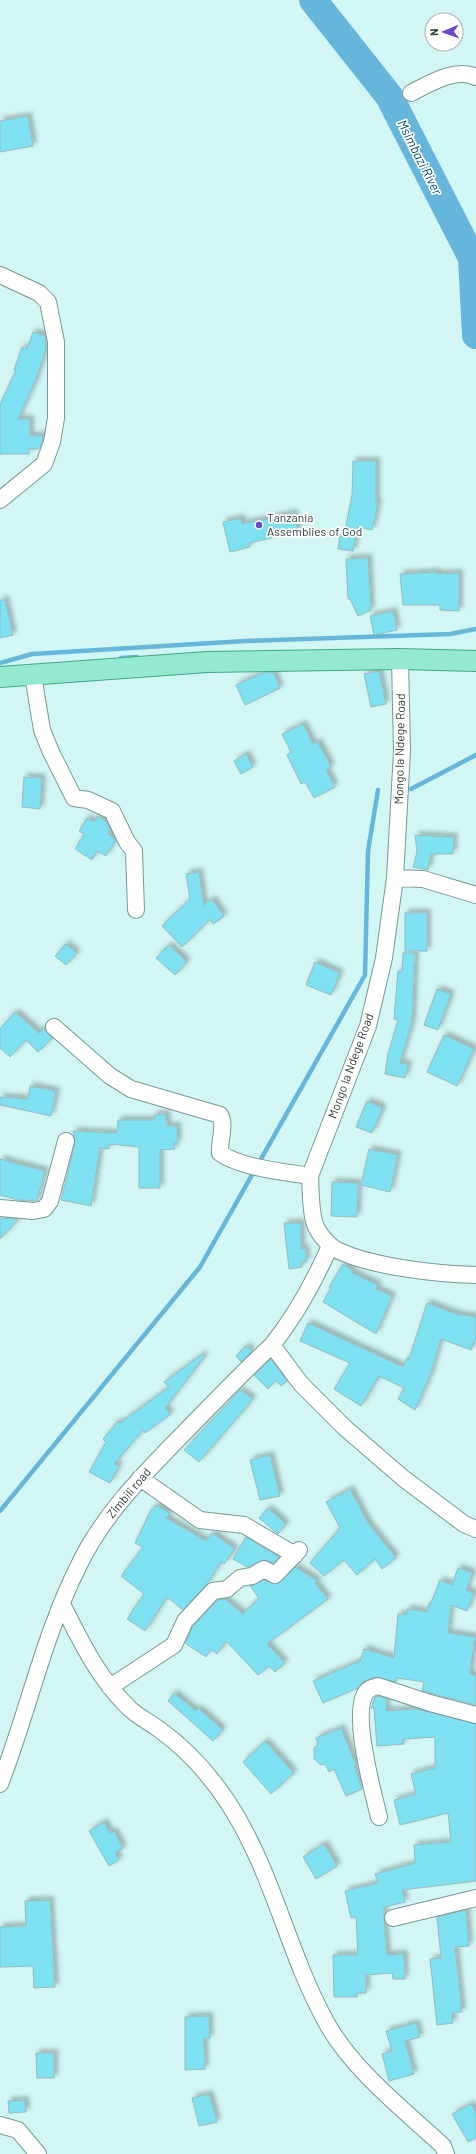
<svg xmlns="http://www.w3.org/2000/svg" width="476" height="2154" viewBox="0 0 476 2154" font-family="Barlow,sans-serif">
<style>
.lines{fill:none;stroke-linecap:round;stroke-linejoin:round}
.stream{stroke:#66b6dc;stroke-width:4.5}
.river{stroke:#66b6dc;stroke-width:28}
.building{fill:#7ee1f2;stroke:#97b9bf;filter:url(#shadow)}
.minor-casing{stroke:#779996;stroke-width:18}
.major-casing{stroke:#42a488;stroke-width:22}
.minor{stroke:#fff;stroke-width:16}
.major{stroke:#94ead0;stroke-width:20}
.poi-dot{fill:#6a49c2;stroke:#fff;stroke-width:1.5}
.labels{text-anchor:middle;stroke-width:3.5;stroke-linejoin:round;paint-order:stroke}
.poi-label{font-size:12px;fill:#2f3d3c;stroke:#fff;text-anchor:start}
.street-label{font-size:12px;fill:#2f3d3c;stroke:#fff}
.water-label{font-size:13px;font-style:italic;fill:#014962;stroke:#fff}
</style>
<defs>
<filter id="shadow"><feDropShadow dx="3.5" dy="-3.5" stdDeviation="2" flood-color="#0004"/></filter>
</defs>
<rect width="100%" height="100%" fill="#d2f6f3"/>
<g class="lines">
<path class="stream" d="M121 658 137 657
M0 663 32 654 245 641 450 634 476 629
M411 789 476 755
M0 1511 200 1267 365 975 368 851 378 790"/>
<path class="river" d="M313 0 389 96 472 258 476 335"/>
</g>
<path class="building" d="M28 116 33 146 0 152V121Z
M33 332 45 336 46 349 35 382 18 419H30V436H43V440L39 449H29V454H0V404L16 370H14L22 347 27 349Z
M353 461H376V502L378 503 372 530 358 527 353 551 338 549 340 536H344L352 495Z
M294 513 298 532 249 543 250 547 230 552 223 522 241 518 242 524Z
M368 558 371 610 358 616 350 599H348L346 559Z
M437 572V574L459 573V611L440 610V605H403L400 574Z
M0 600H5L13 635 0 638Z
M393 611 397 630 374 635 370 616Z
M379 671 386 704 371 707 364 674Z
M273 672 280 688 245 705 236 685 263 673Z
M303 724 313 744 318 742 331 767 326 770 335 787 314 798 305 782 301 784 287 755 291 752 282 734Z
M246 754 253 767 241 774 234 761Z
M24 777 42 778 40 809 22 807Z
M98 816 107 822 110 829 108 834 116 840 106 856 97 851 92 860 75 849 84 834 79 831 87 818 94 822Z
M415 835 454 837 453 854H431L428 870 413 867 417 852Z
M199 872 204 905 212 899 224 916 213 924 210 919 182 947 162 926 190 899 186 874Z
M405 913H427V951H405Z
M66 944 77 953 66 965 55 956Z
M169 945 187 962 175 975 156 958Z
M403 953H415L412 1022 400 1063 408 1064 405 1078 385 1074 388 1054 398 1020 394 1019 398 971H402Z
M315 962 340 973 331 995 306 985Z
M437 989 451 994 438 1030 424 1025Z
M15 1012 39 1033 45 1027V1030L52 1038 38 1052 26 1040 10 1057 0 1048V1029Z
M444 1035 474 1049 457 1086 427 1072Z
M30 1086 56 1091 51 1116 0 1105V1097L28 1099Z
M367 1101 383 1108 372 1133 356 1127Z
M166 1114 167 1126H177L178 1143H174L175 1149 160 1150V1188H139V1147L109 1144V1149L100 1148 91 1206 61 1200 75 1143 73 1131 117 1133 118 1120H154V1115Z
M369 1149 398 1155 390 1192 361 1185Z
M0 1159 45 1171 37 1201 18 1200 0 1195Z
M332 1182 358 1183 357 1217 331 1216Z
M0 1218 14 1219 17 1221 0 1239Z
M284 1223H301V1249L305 1248 307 1261 301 1262 302 1267 289 1269Z
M343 1264 353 1271 352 1273 378 1285 376 1289 392 1296 376 1334 323 1302 331 1288 329 1287Z
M427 1303 456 1314 476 1317V1337L471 1350 441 1339 430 1376 415 1410 398 1399 404 1388 379 1376 361 1406 334 1389 350 1363 300 1341 308 1323 403 1367 407 1358 409 1359Z
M246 1346 252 1351 241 1362 236 1356Z
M203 1354 205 1356 165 1408 171 1414 145 1433 143 1430 114 1464 119 1466 110 1483 89 1472 106 1442 103 1439 118 1421 120 1423 169 1387 164 1382Z
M271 1359 287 1381 281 1386 276 1380 268 1389 254 1375Z
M240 1390 253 1399 199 1462 184 1450Z
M270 1455 280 1496 260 1500 250 1460Z
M350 1489 368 1523 396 1558 382 1569 375 1559 357 1575 344 1560 324 1576 310 1563 340 1528 326 1502Z
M156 1505 170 1513 166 1518 206 1541 212 1533 235 1549 224 1564 221 1562 207 1584 183 1610 167 1597 145 1631 127 1619 144 1594 121 1576 143 1547 135 1543 151 1510H152Z
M268 1508 286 1524 278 1534 259 1518Z
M246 1537 279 1557 273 1563 263 1560 247 1567 233 1559Z
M295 1567 318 1581 315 1583 328 1599 267 1644 285 1663 275 1672 269 1666 258 1675 226 1641 217 1654 211 1649 206 1657 185 1643 193 1626 218 1600 225 1599 243 1614 259 1598 250 1586 264 1580 277 1584Z
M458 1568 473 1573 466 1590 474 1593 467 1611 451 1605 448 1633 475 1637 470 1674 476 1676V1705L422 1691 424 1682 397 1678 396 1682 376 1677 364 1681 358 1688 323 1703 313 1681 360 1661 364 1649 394 1658 398 1614 406 1615 407 1609 428 1612 429 1603H431L440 1580 452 1585Z
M174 1693 196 1711 198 1708 223 1730 213 1741 168 1701Z
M378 1696 387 1699 386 1711 417 1709 476 1724V1881L402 1890 405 1902 384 1907V1920L387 1955 404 1954 405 1979H393L392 1973 366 1975V1993H357V1997H334L333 1955H358L356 1917 351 1918 345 1891 378 1883 375 1874 415 1863 414 1845 451 1842 448 1813 400 1825 394 1800 416 1794 411 1774 435 1768V1737L403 1739 404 1744 377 1746 374 1708H371L375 1697Z
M341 1728 356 1765 354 1766 362 1789 346 1796 334 1769 329 1772 325 1764 321 1765 314 1759V1748L318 1745 316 1738Z
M265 1741 294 1773 271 1794 243 1762Z
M104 1822 110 1833 114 1831 123 1848 115 1853 119 1860 109 1866 89 1831Z
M324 1844 337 1866 316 1879 303 1857Z
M50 1900 55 1987 34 1988 33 1966 0 1967V1927L26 1926 25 1901Z
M466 1910 469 1946 455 1947 462 2012 452 2013 453 2023 437 2025 430 1959 441 1958 437 1917Z
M209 2016 210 2038H204L205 2069 185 2070V2017Z
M416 2023 420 2037 405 2041 414 2074 389 2081 382 2054 392 2051 386 2031Z
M36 2053H54V2078H37Z
M209 2094 217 2122 199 2126 192 2098Z
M25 2100 26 2112 9 2113 8 2101Z
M471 2104 476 2114V2138L468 2142 452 2114Z"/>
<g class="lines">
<defs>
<path id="minor" d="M411 93C429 84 455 67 476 77
M0 275 39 293 48 302 56 342V418L52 442 44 464 0 500
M400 659 402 751 395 878 384 958 368 1026 310 1176C311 1191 310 1210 315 1224 318 1234 330 1247 339 1251 374 1267 437 1274 476 1275
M33 675 42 730 51 752 74 798 88 800 112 811 127 842 134 851 136 910
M395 878 423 879 476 895
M54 1027 110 1076 131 1089 220 1115C226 1125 219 1141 220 1153 241 1168 285 1172 310 1176
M0 1208 33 1211 44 1209 50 1201 66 1141
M272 1345 301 1384 344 1427 403 1478 464 1524 476 1529
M140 1478 200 1520 244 1525 295 1555
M62 1604C80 1640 98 1677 127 1706 136 1716 150 1722 160 1730 188 1750 210 1775 229 1804 273 1872 287 1950 325 2020 351 2069 403 2109 443 2146L446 2154
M110 1687 174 1645 185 1621 213 1591 227 1589 240 1578 252 1576 264 1569 275 1575 299 1550
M0 1784C28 1712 44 1634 79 1565 103 1515 142 1476 180 1437 210 1406 240 1375 272 1345 297 1314 314 1282 330 1246
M379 1817C373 1792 350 1711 367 1691 370 1688 374 1687 378 1686L430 1703 476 1715
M393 1918 476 1898
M0 2125 18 2130 38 2154"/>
<path id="major" d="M0 677 207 662 400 659 476 661"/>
</defs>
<use href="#minor" class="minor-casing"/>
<use href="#major" class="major-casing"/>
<use href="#minor" class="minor"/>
<use href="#major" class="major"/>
</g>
<circle class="poi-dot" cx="259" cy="525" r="4"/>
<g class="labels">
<g class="poi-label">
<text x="267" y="522">Tanzania<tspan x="267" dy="14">Assemblies of God</tspan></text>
</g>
<g class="street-label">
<text transform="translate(400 749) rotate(-89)" y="4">Mongo la Ndege Road</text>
<text transform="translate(351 1066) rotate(-70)" y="4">Mongo la Ndege Road</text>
<text transform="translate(129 1493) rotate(-50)" y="4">Zimbili road</text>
</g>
<g class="water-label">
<text transform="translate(420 157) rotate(63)" y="5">Msimbazi River</text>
</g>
</g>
<g transform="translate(444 32) rotate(268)"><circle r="19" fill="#ffffff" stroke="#acb1b1"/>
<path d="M0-3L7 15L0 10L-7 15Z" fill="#6a49c2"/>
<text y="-6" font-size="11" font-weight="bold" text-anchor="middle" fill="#2f3d3c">N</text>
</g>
</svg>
